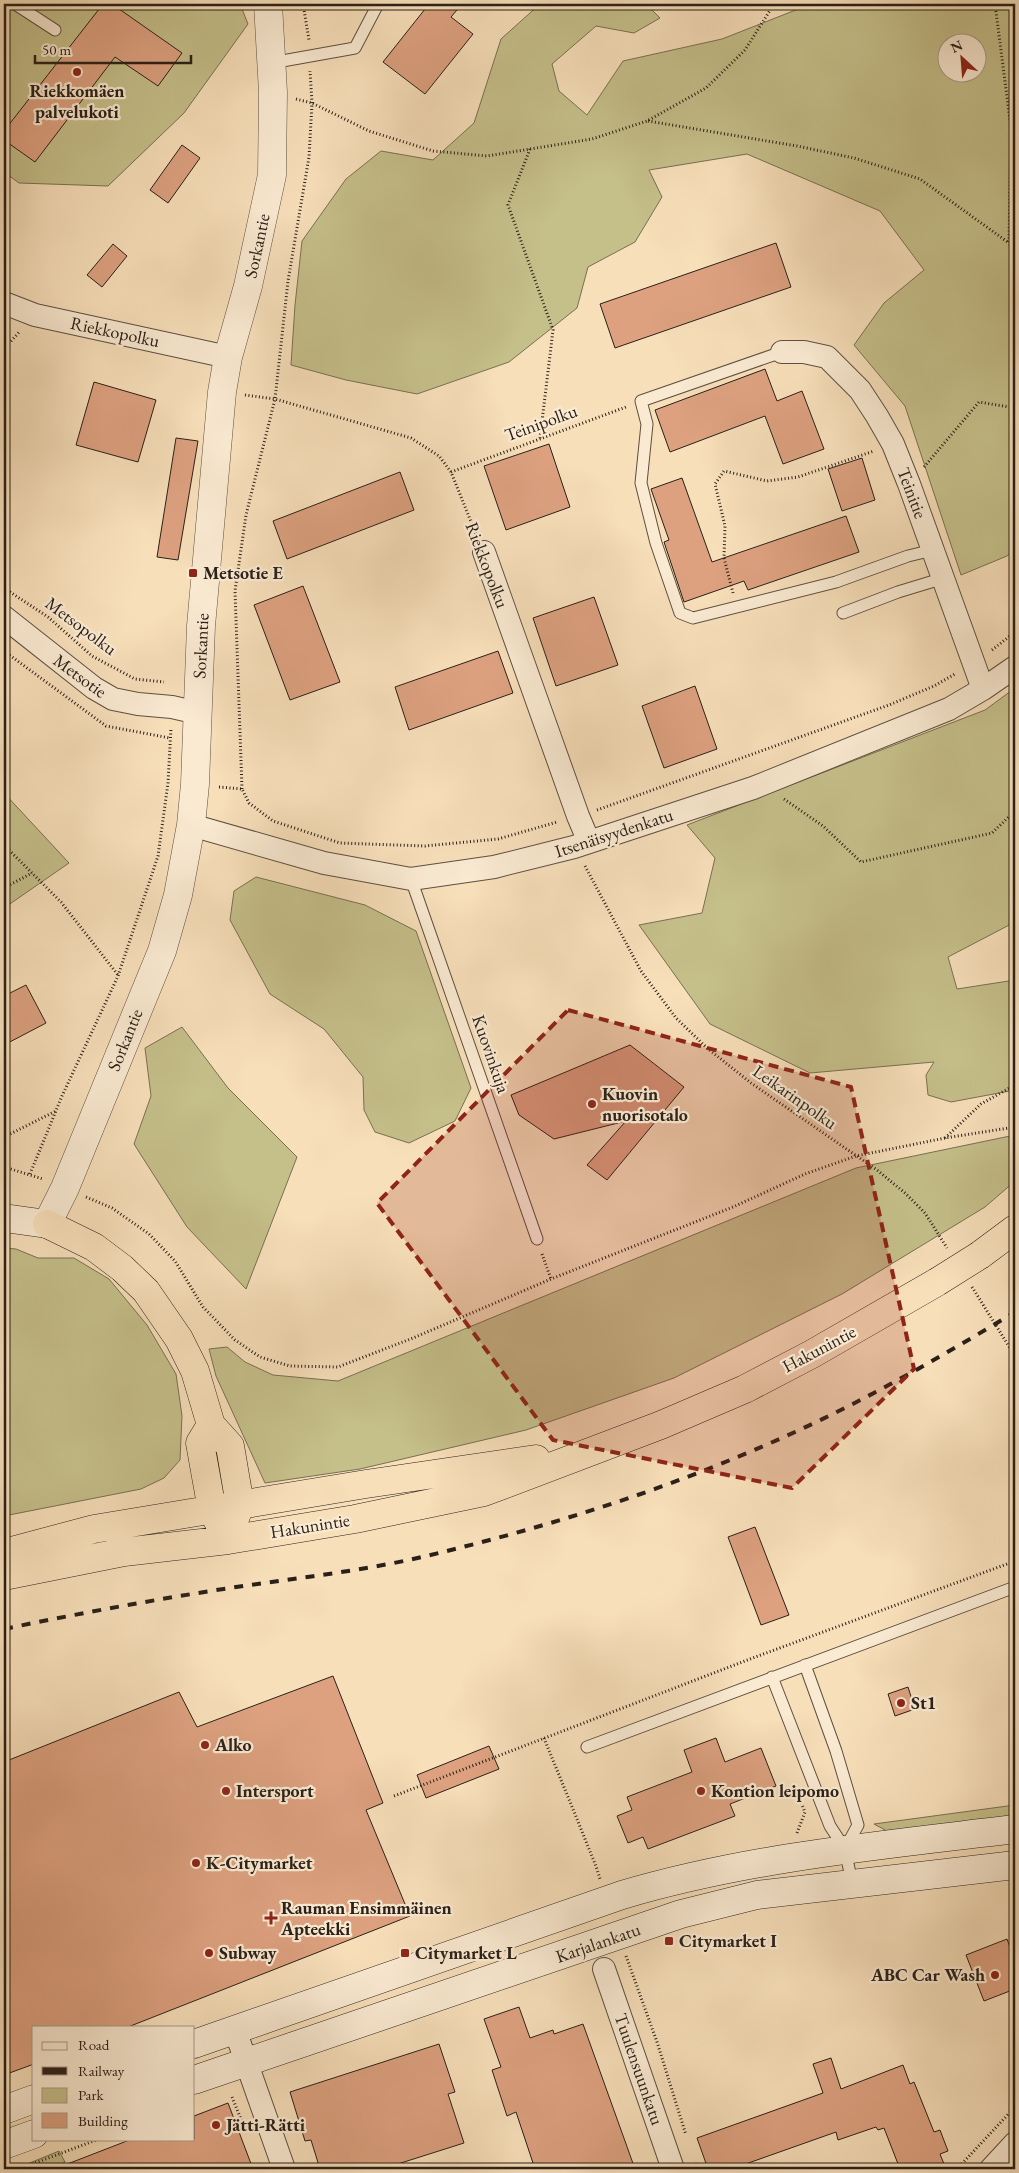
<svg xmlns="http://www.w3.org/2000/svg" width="1019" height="2173" viewBox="0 0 1019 2173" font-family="'EB Garamond',serif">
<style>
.green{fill:#c5bf8a;stroke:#787052;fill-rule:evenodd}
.building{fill:#dda180;stroke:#2a2019}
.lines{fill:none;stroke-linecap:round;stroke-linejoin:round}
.service-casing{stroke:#5d5041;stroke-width:13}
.minor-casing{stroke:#5d5041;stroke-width:24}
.tertiary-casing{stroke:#5d5041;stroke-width:29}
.secondary-casing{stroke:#2a2019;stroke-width:29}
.trunk-casing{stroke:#2a2019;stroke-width:29}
.path{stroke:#2a2019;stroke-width:3;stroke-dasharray:1 2.5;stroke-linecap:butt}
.service{stroke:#faead2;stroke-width:11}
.minor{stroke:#faead2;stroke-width:22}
.tertiary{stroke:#faead2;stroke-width:28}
.secondary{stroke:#faead2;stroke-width:28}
.trunk{stroke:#f7dfba;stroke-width:28}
.rail{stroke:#2a2019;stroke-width:4;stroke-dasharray:9 9;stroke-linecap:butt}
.trunk-bridge-casing{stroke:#2a2019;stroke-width:29;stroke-linecap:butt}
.trunk-bridge{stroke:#f7dfba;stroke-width:28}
.marked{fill:#8f2418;fill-opacity:0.2;stroke:#8f2418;stroke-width:4;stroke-dasharray:10 6;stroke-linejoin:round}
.poi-dot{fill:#8f2418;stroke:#faead2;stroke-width:2}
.labels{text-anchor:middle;stroke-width:4.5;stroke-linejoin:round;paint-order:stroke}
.poi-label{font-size:18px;font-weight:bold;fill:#2a2019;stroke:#faead2;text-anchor:start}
.street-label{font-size:18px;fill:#2a2019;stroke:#faead2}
</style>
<rect width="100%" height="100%" fill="#f7dfba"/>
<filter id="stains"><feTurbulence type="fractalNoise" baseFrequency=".004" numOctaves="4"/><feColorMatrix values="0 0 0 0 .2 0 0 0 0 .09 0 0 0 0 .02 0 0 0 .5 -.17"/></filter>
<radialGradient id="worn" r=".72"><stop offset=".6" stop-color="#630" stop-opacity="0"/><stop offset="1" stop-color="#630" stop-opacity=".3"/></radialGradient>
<path class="green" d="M4 4H240L248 24 184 113 108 186 19 183 4 172Z
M540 4H646L660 18 634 33 596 26 552 64 559 91 587 115 623 61 722 39 811 4H1015V549L1007 556 961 575 905 406 854 345 884 303 924 270 880 211 747 154 649 170 662 197 635 242 588 267 577 308 509 362 417 394 346 380 291 365 295 305 302 241 346 179 381 151 433 160 474 123 501 39ZM946 42H976V72H946Z
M1015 688V922L948 957 957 989 1015 980V1090L951 1102 928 1095 926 1075 934 1062 810 1073 710 1024 639 925 702 913 715 858 687 825 985 710Z
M4 793 69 863 4 908Z
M256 877 365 905 416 931 471 1088 455 1121 409 1143 375 1132 364 1110 363 1077 324 1029 270 994 230 920 234 891Z
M182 1027 228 1088 297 1157 246 1289 187 1227 134 1144 151 1096 145 1048Z
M1015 1135V1181L985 1207 842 1294 674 1378 526 1430 360 1469 265 1483 216 1376 209 1349 227 1347 245 1362 273 1375 338 1381 856 1168Z
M4 1248 16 1249 38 1258H74L109 1279 147 1325 176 1374 182 1416 180 1460 164 1478 141 1489 4 1516Z
M1015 1805V1817L889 1832 874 1824Z
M59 2151 65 2162 50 2169H15Z"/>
<path class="building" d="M103 4H112L182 53 158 86 115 57 35 162 4 140V131Z
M429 4H462L451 17 473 34 425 94 383 62Z
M182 145 200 158 168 203 150 190Z
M776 243 791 287 615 348 600 304Z
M113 244 127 256 102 287 87 275Z
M765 369 777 401 802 391 824 449 783 464 765 416 670 452 655 410Z
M94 382 156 400 138 462 76 445Z
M176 438 198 441 178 560 157 557Z
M549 444 570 507 506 530 484 466Z
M862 458 875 500 842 511 828 469Z
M400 472 414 510 287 559 273 521Z
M682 478 712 562 846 516 859 552 748 590 744 581 684 602 664 542 669 540 651 489Z
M303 586 340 682 290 700 254 605Z
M594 597 618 665 556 686 533 618Z
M498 651 513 693 409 730 395 687Z
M695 686 717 749 664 768 642 706Z
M26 985 46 1023 4 1045V996Z
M630 1045 684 1087 607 1180 587 1165 626 1121 554 1139 519 1115 511 1095Z
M755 1527 789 1615 761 1625 728 1537Z
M333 1676 383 1803 366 1810 410 1916 128 2027H34V2064L4 2075V1762L179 1692 197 1727Z
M908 1687 915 1709 895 1716 888 1694Z
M716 1738 725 1762 761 1748 776 1786 730 1804 735 1816 648 1849 643 1837 628 1843 617 1816 632 1810 627 1797 692 1772 684 1750Z
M489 1746 499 1769 426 1798 417 1775Z
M1007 1939 1015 1961V1989L984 2001 966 1955Z
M519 2007 530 2038 553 2030 554 2034 583 2024 635 2169H535L516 2112 507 2116 492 2070 501 2067 484 2019Z
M439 2044 455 2092 448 2094 464 2143 382 2169H320L311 2140 305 2141 290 2092Z
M831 2058 841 2089 903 2065 910 2084 914 2082 934 2132 940 2130 948 2151 940 2154 946 2169H900L884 2128 878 2130 876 2127 838 2140 836 2132 740 2166 739 2165 726 2169H708L697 2138 823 2093 813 2064Z
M228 2103 253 2169H58L57 2168 132 2139H194V2116Z"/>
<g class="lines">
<defs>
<path id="service" d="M15 4 55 30
M271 63 355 48 378 4
M782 352 641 401 647 424 641 483 656 543 680 613 693 618 836 582 908 556 933 550
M843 613 898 592 944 578
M411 879 537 1239
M805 1665 836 1751 858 1825 846 1847
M772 1677 830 1826 845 1849 852 1883
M587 1747 1015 1587"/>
<path id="minor" d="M4 303 35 315 228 357
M782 352H804L827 357 860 390 877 416 893 444 909 484 983 689
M484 552 578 816 589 842
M4 617 94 688 113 699 138 704 172 707 198 713
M191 825 324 863 411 879 494 867 574 847 753 788 949 709 983 689 1015 667
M604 1969 673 2169
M235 2030 284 2169
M991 2169 1015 2143"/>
<path id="tertiary" d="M47 1224 65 1188 162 951 178 895 191 825 195 784 201 626 222 392 228 357 248 286 272 175 273 92 268 4"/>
<path id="secondary" d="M4 1218 47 1224
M194 2044 622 1895C750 1857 883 1845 1015 1829
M194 2080 681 1914 757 1895 1015 1865
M4 2110 34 2099
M4 2145 34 2134"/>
<path id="trunk" d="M47 1224 94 1247 122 1268 146 1291 179 1339 195 1371 211 1425 230 1446 240 1505 234 1521
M980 1255 1015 1229
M211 1425 200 1443 212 1510 220 1525
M4 1553 94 1529 366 1484 536 1459
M4 1576 124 1552 228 1540 355 1519 484 1492 661 1425 745 1389 812 1354 937 1282"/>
</defs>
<use href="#service" class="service-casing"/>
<use href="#minor" class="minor-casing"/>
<use href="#tertiary" class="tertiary-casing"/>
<use href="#secondary" class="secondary-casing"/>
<use href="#trunk" class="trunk-casing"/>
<path class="path" d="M303 4 309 40
M995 4 1011 128 1009 243 1015 253
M296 99 312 103 369 131 433 151 487 156 592 139 647 121 706 88 745 50 774 4
M648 121 797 146 854 158 920 179 1009 243
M530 149 508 205 553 330 540 438
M4 349 20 331
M245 395 275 399 411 438 439 456 451 472 476 534
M924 467 979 402 1015 408
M451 472 626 407
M4 588 48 617 92 656 135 679 164 682
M733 593 724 558 725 526 715 484 724 471 767 481 798 477 874 451
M992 650 1015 632
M4 651 106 726 170 738
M219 787 242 789 249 803 273 821 340 843 425 846 498 839 557 822
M242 789 235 591 246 515 275 399 288 281 309 157 312 103 310 71
M784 799 823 826 861 862 992 833 1015 811
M597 810 889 705 934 686 955 674
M4 845 61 902 118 975
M585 866 641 971 676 1018 707 1048 751 1083 877 1170 905 1193 925 1213 947 1248
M4 888 32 873
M4 1137 56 1111
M945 1138 981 1104 1015 1085
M4 1167 43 1179
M30 1174 62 1096 118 976 158 856 168 783 171 728
M86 1197 112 1208 149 1234 175 1261 203 1307 235 1340 260 1357 290 1366 338 1367 413 1338 551 1279 733 1207 805 1174 856 1156 945 1138 1015 1127
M542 1254 551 1279
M972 1287 1015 1356
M544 1738 596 1866 600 1879
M394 1796 750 1659 1015 1561
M797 1833 805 1812 797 1792
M626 1956 657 2042 686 2135
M232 2097 245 2129
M695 2163 697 2169
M19 2169 99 2139
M957 2169 1015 2107"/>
<use href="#service" class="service"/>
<use href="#minor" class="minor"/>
<use href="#tertiary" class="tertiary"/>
<use href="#secondary" class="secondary"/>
<use href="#trunk" class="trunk"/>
<path class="rail" d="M4 1629C81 1613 158 1599 236 1587 298 1578 361 1571 422 1557 536 1530 647 1496 754 1450 845 1412 931 1363 1015 1312"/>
<defs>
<path id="trunk-bridge" d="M937 1282 980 1255"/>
</defs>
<use href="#trunk-bridge" class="trunk-bridge-casing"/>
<use href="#trunk-bridge" class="trunk-bridge"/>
</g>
<path class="marked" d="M568 1010 851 1087 914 1369 792 1488 553 1440 377 1203Z"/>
<g class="poi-dot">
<circle cx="77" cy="72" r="5"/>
<rect x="188" y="568" width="10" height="10" rx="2.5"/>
<circle cx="592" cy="1104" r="5"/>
<circle cx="901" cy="1703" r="5"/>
<circle cx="205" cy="1745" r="5"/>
<circle cx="226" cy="1791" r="5"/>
<circle cx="701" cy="1791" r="5"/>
<circle cx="196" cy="1863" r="5"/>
<path d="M268.5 1910.5h5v5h5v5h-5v5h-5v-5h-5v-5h5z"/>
<rect x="664" y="1936" width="10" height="10" rx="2.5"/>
<circle cx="209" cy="1953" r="5"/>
<rect x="400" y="1948" width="10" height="10" rx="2.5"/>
<circle cx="995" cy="1975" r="5"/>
<circle cx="216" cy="2125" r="5"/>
</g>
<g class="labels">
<g class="poi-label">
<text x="77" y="97" text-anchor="middle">Riekkomäen<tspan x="77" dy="21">palvelukoti</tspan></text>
<text x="203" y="579">Metsotie E</text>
<text x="602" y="1100">Kuovin<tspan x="602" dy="21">nuorisotalo</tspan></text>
<text x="911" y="1709">St1</text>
<text x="215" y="1751">Alko</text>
<text x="236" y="1797">Intersport</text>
<text x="711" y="1797">Kontion leipomo</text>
<text x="206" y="1869">K-Citymarket</text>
<text x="281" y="1914">Rauman Ensimmäinen<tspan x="281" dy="21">Apteekki</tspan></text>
<text x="679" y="1947">Citymarket I</text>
<text x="219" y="1959">Subway</text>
<text x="415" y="1959">Citymarket L</text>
<text x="985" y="1981" text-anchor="end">ABC Car Wash</text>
<text x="226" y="2131">Jätti-Rätti</text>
</g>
<g class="street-label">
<text transform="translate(257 246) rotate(-78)" y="6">Sorkantie</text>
<text transform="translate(115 332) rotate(12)" y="6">Riekkopolku</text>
<text transform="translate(541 423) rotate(-20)" y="6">Teinipolku</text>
<text transform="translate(912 493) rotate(69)" y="6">Teinitie</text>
<text transform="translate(487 565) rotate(69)" y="6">Riekkopolku</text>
<text transform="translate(81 626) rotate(37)" y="6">Metsopolku</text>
<text transform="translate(201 646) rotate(-87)" y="6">Sorkantie</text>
<text transform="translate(80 676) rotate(36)" y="6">Metsotie</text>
<text transform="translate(614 833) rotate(-18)" y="6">Itsenäisyydenkatu</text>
<text transform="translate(125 1040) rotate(-68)" y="6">Sorkantie</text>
<text transform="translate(491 1054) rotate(71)" y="6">Kuovinkuja</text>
<text transform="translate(795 1097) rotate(35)" y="6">Leikarinpolku</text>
<text transform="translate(819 1349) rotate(-28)" y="6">Hakunintie</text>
<text transform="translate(310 1526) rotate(-9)" y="6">Hakunintie</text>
<text transform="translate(598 1943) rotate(-19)" y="6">Karjalankatu</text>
<text transform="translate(639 2069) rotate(71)" y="6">Tuulensuunkatu</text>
</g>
</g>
<rect width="1019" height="2173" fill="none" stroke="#f7dfba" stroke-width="20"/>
<rect x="5" y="5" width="1009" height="2163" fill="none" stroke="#2a2019" stroke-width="2.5"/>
<rect x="10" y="10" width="999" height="2153" fill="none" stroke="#2a2019"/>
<rect x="32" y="2026" width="162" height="115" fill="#faead2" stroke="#a79988"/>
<rect x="42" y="2042" width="25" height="8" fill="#faead2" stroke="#a79988"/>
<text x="78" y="2050" font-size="15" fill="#2a2019">Road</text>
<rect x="42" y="2067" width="25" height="8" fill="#2a2019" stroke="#a79988"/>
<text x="78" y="2076" font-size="15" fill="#2a2019">Railway</text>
<rect x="42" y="2088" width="25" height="15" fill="#c5bf8a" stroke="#a79988"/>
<text x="78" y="2100" font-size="15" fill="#2a2019">Park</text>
<rect x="42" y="2113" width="25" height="15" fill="#dda180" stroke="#a79988"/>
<text x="78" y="2126" font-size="15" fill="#2a2019">Building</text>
<g transform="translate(962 58) rotate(334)"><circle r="24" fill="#faead2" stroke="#a79988"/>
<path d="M0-4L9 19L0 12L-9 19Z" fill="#8f2418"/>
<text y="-8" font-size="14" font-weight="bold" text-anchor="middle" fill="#2a2019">N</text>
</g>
<path d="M35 55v8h156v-8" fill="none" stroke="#2a2019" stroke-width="2.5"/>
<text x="42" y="55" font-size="15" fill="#2a2019" stroke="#faead2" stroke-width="4" paint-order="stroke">50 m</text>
<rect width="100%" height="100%" filter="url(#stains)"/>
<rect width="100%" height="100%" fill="url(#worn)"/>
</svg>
